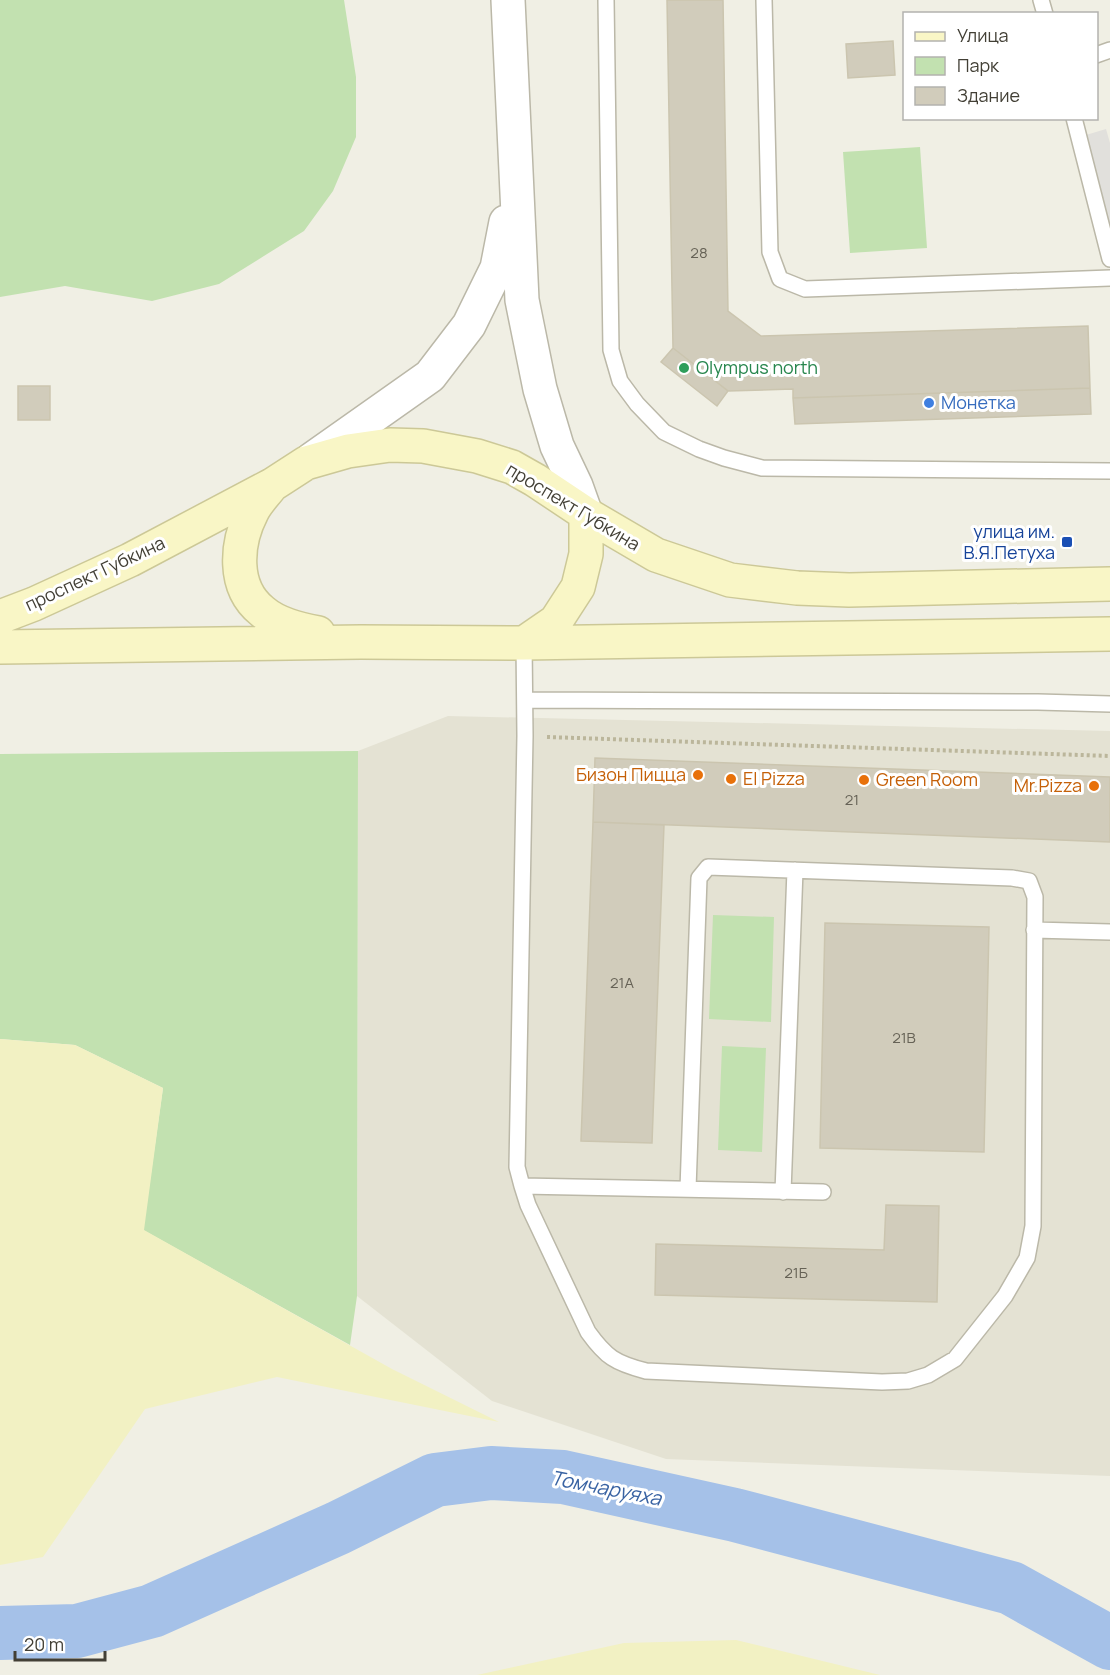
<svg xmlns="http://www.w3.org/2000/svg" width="1110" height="1675" viewBox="0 0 1110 1675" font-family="Manrope,sans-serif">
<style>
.residential{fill:#e4e2d3}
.green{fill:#c2e1b0}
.sand{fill:#f2f1c3}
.parking{fill:#e1e0dc}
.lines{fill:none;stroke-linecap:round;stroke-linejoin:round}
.river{stroke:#a5c1e8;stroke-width:54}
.building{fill:#d1ccbb;stroke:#cbc5af;stroke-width:1.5}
.service-casing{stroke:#bbb8a8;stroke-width:18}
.tertiary-casing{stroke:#bbb8a8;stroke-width:36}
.secondary-casing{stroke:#ccc897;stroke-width:36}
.path{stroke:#bbb69b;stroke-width:4;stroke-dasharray:3 3;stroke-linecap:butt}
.service{stroke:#fff;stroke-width:15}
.tertiary{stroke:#fff;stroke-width:33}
.secondary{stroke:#f9f6c6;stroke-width:33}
.leisure-dot{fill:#2e9e5b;stroke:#fff;stroke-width:2}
.shop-dot{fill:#3f7fe0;stroke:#fff;stroke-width:2}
.transit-dot{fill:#1a4fb4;stroke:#fff;stroke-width:2}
.food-dot{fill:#e8710a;stroke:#fff;stroke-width:2}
.labels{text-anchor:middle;stroke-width:6;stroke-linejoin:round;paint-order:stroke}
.number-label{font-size:15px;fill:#666256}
.leisure-label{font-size:18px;fill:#27864d;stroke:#fff;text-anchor:start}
.shop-label{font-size:18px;fill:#366cbe;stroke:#fff;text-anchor:start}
.street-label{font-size:18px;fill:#423f35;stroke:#fff}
.transit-label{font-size:18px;fill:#164399;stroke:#fff;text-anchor:end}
.food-label{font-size:18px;fill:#c56008;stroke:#fff;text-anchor:end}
.water-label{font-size:20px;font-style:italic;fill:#3963a3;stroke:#fff}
</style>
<rect width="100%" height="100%" fill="#f0efe4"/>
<path class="residential" d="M448 716 1110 731V1476L666 1459 492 1401 357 1296 358 751Z"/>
<path class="green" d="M0 0H344L356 77V137L333 191 304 231 219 284 152 301 65 286 0 297Z
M920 147 927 248 850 253 843 152Z
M358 751 357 1296 350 1345 143 1230 163 1088 75 1045 0 1039V754Z
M713 915 774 917 771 1022 709 1019Z
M722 1046 766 1048 762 1152 718 1150Z"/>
<path class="sand" d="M0 1039 75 1045 163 1088 144 1230 392 1369 499 1422 277 1377 145 1409 43 1557 0 1565Z
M736 1640 880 1675H477L624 1643Z"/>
<path class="parking" d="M1106 129 1110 143V227L1086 135Z"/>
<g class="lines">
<path class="river" d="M0 1633 77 1631 152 1611 338 1528 435 1480 491 1473 563 1477 735 1515 1011 1588 1110 1643"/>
</g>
<path class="building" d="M667 0H723L728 311 761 336 1088 326 1090 388 793 398V389L728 391 673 348Z
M893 41 895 75 848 78 846 44Z
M673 348 728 391 717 406 661 362Z
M18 386H50V420H18Z
M1090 388 1091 414 795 424 793 398Z
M595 758 1110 777V842L593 822Z
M593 822 664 825 652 1143 581 1141Z
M825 923 989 927 984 1152 820 1148Z
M886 1205 939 1206 937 1302 655 1295 656 1244 884 1250Z"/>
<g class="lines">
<defs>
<path id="service" d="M606 0 611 350 620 381 637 404 664 432 699 449 724 458 762 468 1110 471
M764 0 770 252 780 279 805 289 1110 278
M1041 0 1045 14
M1096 55 1110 50
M1074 118 1110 259
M524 643 525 736 517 1167 522 1186 823 1192
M525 700 1038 702 1110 704
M1034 930 1110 932
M522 1186 528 1205 588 1332C606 1357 615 1363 646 1371L882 1382 908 1381 928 1375 955 1359 1005 1296 1027 1258 1033 1226 1035 897 1029 881 1012 878 708 867 699 878 688 1189
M783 1192 795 870"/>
<path id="tertiary" d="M508 0 522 300 540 389 557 446 576 486 586 514
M311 460 430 376 469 325 497 268 506 222"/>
<path id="secondary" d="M271 486C265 494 256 503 252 512 236 543 232 587 262 611 277 624 298 629 318 633
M0 617 34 604 130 560 272 485 306 463 348 451 390 445 423 446 477 456 512 467 535 480 586 514 656 555 730 580 797 588 849 590 1110 584
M524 643 556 621 578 587 586 554V514
M0 647 361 642 524 643 1110 634"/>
</defs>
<use href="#service" class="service-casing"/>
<use href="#tertiary" class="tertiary-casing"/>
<use href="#secondary" class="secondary-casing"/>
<path class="path" d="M547 737 1110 756"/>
<use href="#service" class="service"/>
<use href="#tertiary" class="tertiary"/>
<use href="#secondary" class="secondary"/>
</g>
<circle class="leisure-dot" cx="684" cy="368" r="6"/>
<circle class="shop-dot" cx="929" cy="403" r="6"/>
<rect class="transit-dot" x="1061" y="536" width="12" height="12" rx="3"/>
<g class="food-dot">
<circle cx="698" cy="775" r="6"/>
<circle cx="731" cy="779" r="6"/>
<circle cx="864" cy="780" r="6"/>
<circle cx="1094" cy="786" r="6"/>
</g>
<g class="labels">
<g class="number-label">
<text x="699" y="258">28</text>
<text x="852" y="805">21</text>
<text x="622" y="988">21А</text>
<text x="904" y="1043">21В</text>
<text x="796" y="1278">21Б</text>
</g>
<g class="leisure-label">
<text x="696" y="374">Olympus north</text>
</g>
<g class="shop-label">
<text x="941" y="409">Монетка</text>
</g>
<g class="street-label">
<text transform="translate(573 507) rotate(31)" y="6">проспект Губкина</text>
<text transform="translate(95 574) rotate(-25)" y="6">проспект Губкина</text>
</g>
<g class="transit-label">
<text x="1055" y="538">улица им.<tspan x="1055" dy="21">В.Я.Петуха</tspan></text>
</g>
<g class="food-label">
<text x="686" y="781">Бизон Пицца</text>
<text x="743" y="785" text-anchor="start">El Pizza</text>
<text x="876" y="786" text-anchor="start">Green Room</text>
<text x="1082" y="792">Mr.Pizza</text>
</g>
<g class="water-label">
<text transform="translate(606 1488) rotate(11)" y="7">Томчаруяха</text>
</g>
</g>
<rect x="903" y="12" width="195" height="108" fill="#ffffff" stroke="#b3b2ae" stroke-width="1.5"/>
<rect x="915" y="32" width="30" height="9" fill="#f9f6c6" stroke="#b3b2ae" stroke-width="1.5"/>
<text x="957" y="42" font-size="18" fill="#423f35">Улица</text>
<rect x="915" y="57" width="30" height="18" fill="#c2e1b0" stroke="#b3b2ae" stroke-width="1.5"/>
<text x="957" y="72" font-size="18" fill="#423f35">Парк</text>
<rect x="915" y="87" width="30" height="18" fill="#d1ccbb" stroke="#b3b2ae" stroke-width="1.5"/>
<text x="957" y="102" font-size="18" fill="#423f35">Здание</text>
<path d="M15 1651v9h90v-9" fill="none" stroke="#423f35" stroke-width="3"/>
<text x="24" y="1651" font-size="18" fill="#423f35" stroke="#ffffff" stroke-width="4.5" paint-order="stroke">20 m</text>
</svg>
